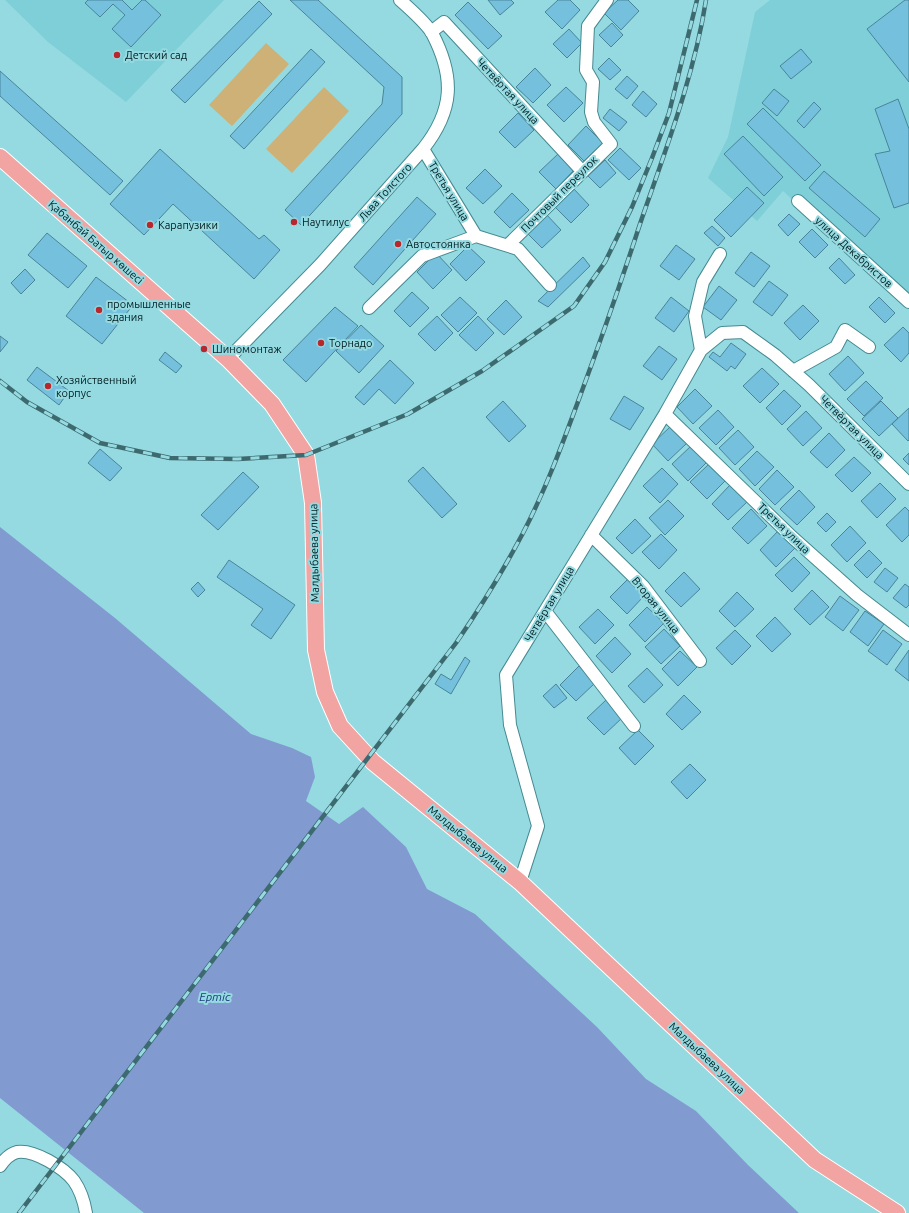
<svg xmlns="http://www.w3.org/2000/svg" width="909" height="1213" viewBox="0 0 909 1213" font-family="Ubuntu,sans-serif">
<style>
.built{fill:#7fcfd8}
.green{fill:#cdb177}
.water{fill:#819bd1}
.building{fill:#75c1dd;stroke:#49849a}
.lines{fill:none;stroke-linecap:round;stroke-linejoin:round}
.minor-casing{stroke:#458a91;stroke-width:14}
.major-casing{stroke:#fff;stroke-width:18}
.minor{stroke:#fff;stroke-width:12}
.major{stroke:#f1a4a2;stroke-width:16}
.rail-casing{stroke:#3d6a6f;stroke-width:4.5}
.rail{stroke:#95dae1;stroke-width:3;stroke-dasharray:9;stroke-linecap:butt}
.poi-dot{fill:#b8272e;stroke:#95dae1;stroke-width:1.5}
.labels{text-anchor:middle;stroke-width:4;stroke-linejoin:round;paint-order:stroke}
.poi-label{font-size:11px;fill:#011d20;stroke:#95dae1;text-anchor:start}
.street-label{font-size:11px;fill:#011d20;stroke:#95dae1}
.water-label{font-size:12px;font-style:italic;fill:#1e3a7b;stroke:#95dae1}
</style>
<rect width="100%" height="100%" fill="#95dae1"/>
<path class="built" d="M5 0H224L126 102 48 42Z
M770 0H909V308L783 191 757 221 708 178 728 137 755 12Z"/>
<path class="green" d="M266 43 289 64 232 126 209 105Z
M324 87 349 111 292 173 266 149Z"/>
<path class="water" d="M0 527 115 618 251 734 292 748 311 757 315 777 306 801 339 824 363 807 406 847 427 889 475 914 597 1027 646 1079 696 1111 748 1165 799 1213H144L0 1098Z"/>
<path class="building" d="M88 0H122L132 10 142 0H145L161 15 131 47 112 29 125 15 113 4 100 17 85 3Z
M290 0H318L402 77V114L301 225 285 210 382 104 384 87Z
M488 0H511L514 3 500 15Z
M558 0H570L580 10 562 29 545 12Z
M618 0H628L639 11 621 30 604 13Z
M905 0H909V82L867 29Z
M259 1 272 14 185 103 171 90Z
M468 2 502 36 488 49 455 15Z
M612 23 623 35 611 47 599 35Z
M569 29 582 43 567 58 553 44Z
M311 49 325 62 244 149 230 136Z
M801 49 812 62 791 79 780 66Z
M609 58 621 70 610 80 598 69Z
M535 68 551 85 533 103 516 87Z
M0 71 123 181 110 195 0 96Z
M627 76 638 86 627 99 615 89Z
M566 87 583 103 564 122 547 105Z
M774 89 789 101 777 116 762 103Z
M643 91 657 104 646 117 632 105Z
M898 99 909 129V203L894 208 875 154 890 151 875 109Z
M814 102 821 109 804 128 797 121Z
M763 108 821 165 805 181 747 124Z
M610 109 627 122 619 131 603 118Z
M518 113 534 130 515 148 499 132Z
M586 126 603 143 584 161 568 145Z
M743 136 783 177 764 196 724 154Z
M620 148 641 168 629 180 608 160Z
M160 149 259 239 264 235 280 250 254 279 173 204 144 235 110 204Z
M558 154 574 170 556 189 539 172Z
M605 160 616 173 600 188 588 176Z
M485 169 502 186 483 204 466 188Z
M824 171 880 219 865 237 809 188Z
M747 187 764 203 731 237 714 220Z
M573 188 589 205 571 223 554 206Z
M512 193 529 210 510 228 494 212Z
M417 197 436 214 373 285 354 267Z
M545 213 561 230 542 248 526 232Z
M789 214 800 224 788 236 778 225Z
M712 226 725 238 718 246 704 233Z
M812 229 828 245 815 258 799 242Z
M47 233 87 266 68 288 28 255Z
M676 245 695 259 679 280 660 266Z
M468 246 485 262 466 281 450 264Z
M751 252 770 266 754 287 735 273Z
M436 253 452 270 433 289 417 272Z
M583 257 590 266 548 307 538 301Z
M839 258 855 275 845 284 829 268Z
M25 269 35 280 21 294 11 283Z
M96 277 133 305 102 344 66 316Z
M769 281 788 295 772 316 753 302Z
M719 286 737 300 721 320 703 307Z
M412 292 429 308 410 327 394 311Z
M460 297 477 313 458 332 441 315Z
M671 297 689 311 674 332 655 318Z
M879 297 895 313 885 323 869 307Z
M506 300 522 317 504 335 487 319Z
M803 305 819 321 800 340 784 323Z
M335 307 358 326 306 382 283 360Z
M437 316 453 333 435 351 418 334Z
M478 316 494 333 476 351 459 335Z
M361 325 384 346 359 373 336 351Z
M903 327 909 333V353L901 362 884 345Z
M0 336 8 342 0 352Z
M731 343 746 354 735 369 731 366 727 371 709 357 713 352 720 357Z
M659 346 677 359 662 380 643 366Z
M165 352 182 366 176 373 159 360Z
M848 356 864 373 845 391 829 374Z
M390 360 414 383 395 404 379 389 364 405 355 397Z
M37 367 69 391 59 405 27 380Z
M762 368 779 384 760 403 743 386Z
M866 381 883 398 864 416 847 399Z
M695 389 712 406 693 424 677 407Z
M784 390 801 406 782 425 766 408Z
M624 396 644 408 630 430 610 419Z
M503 401 526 426 509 442 486 417Z
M881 401 898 418 879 436 862 419Z
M909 408V440L908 441 892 424Z
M718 410 734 427 716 445 699 428Z
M806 411 822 428 803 446 787 429Z
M671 426 687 443 668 461 652 444Z
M738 430 754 447 735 465 719 448Z
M829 433 845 450 827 468 810 452Z
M691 446 707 462 688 481 672 464Z
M100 449 122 468 110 481 88 463Z
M757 451 774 467 755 486 739 469Z
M909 453V465L903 459Z
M854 457 871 473 852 492 835 475Z
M709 464 726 480 707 499 690 482Z
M423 467 457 504 442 518 408 481Z
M662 468 678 484 660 503 643 486Z
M777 470 794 487 775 505 759 489Z
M243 472 259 487 218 530 201 515Z
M880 483 896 499 877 518 861 501Z
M730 485 747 502 728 520 712 504Z
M799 490 815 507 797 525 780 509Z
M668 500 684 516 665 535 649 518Z
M905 507 909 511V535L902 542 886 525Z
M751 509 767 526 748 544 732 528Z
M827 513 836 522 826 532 817 523Z
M635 519 651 536 632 554 616 538Z
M850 526 866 543 847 562 831 545Z
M778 531 795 548 776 567 760 550Z
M661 534 677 550 659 569 642 552Z
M869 550 882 563 867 578 854 565Z
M794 557 810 573 792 592 775 575Z
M229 560 295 605 271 639 251 625 263 609 217 577Z
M885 568 898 578 887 592 874 582Z
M684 572 700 589 681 607 665 591Z
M629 578 645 595 627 614 610 597Z
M198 582 205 590 198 597 191 589Z
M905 584 909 587V605L906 608 893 598Z
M812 590 829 607 810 625 794 609Z
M737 592 754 609 735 627 719 611Z
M840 596 859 610 843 631 825 617Z
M647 607 664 623 645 642 629 625Z
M598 609 614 625 595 644 579 627Z
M865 611 884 624 868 646 850 632Z
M775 617 791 634 772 652 756 636Z
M664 629 680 646 661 664 645 647Z
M735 630 751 646 732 665 716 648Z
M883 630 902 644 887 665 868 651Z
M615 637 631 654 612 673 596 656Z
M909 650V681L895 670Z
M680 651 697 667 678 686 662 669Z
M465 657 470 661 451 694 435 684 441 674 451 680Z
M579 666 595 683 576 701 560 685Z
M647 668 663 685 644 703 628 686Z
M556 684 567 698 554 708 543 696Z
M684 695 701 712 682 730 666 714Z
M606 700 623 717 604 735 587 718Z
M638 730 654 746 635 765 619 748Z
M690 764 706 780 687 799 671 782Z"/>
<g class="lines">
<defs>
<path id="minor" d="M431 32 444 22 582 171
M423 149 476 236 518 249 550 285
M798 201 909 302
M508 245 611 144 594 122 591 112 593 82 586 70 588 26 607 0
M369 308 422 256 476 236
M701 350 695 316 703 282 720 254
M228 359 320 265 423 149C454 110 455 77 432 33 426 23 409 8 400 0
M793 371 836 347 845 330 869 347
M665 414 792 537 857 595 909 635
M591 535 643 586 700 661
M545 611 634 726
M520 882 538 826 510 725 506 675 665 414 701 350 722 333 743 332 775 355 809 385 909 484
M0 1166C4 1160 10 1154 17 1152 34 1149 64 1168 74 1181 81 1191 84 1201 86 1213"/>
<path id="major" d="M0 157 228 359 272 404 306 455 313 503 316 650 325 692 340 726 373 762 520 882 815 1160 897 1213"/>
</defs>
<use href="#minor" class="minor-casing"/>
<use href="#major" class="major-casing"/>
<use href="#minor" class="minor"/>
<use href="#major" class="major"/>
<defs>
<path id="rail" d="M0 381 27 402 100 443 170 458 238 459 306 455 408 414 482 371 574 306 605 262 632 207 652 158 669 113 697 0
M19 1213 456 643C480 608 503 571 523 533 547 487 565 437 583 388 603 334 622 279 640 224 665 151 694 77 706 0"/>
</defs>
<use href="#rail" class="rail-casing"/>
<use href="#rail" class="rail"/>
</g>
<g class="poi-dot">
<circle cx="117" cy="55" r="4"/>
<circle cx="294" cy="222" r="4"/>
<circle cx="150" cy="225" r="4"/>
<circle cx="398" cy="244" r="4"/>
<circle cx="99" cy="310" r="4"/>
<circle cx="321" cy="343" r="4"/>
<circle cx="204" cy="349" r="4"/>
<circle cx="48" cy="386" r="4"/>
</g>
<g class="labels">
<g class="poi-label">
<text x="125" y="59">Детский сад</text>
<text x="302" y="226">Наутилус</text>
<text x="158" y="229">Карапузики</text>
<text x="406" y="248">Автостоянка</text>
<text x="107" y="308">промышленные<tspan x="107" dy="13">здания</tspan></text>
<text x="329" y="347">Торнадо</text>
<text x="212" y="353">Шиномонтаж</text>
<text x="56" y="384">Хозяйственный<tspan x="56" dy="13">корпус</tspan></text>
</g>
<g class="street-label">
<text transform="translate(508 91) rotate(47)" y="4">Четвёртая улица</text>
<text transform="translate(449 191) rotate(59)" y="4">Третья улица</text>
<text transform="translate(385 192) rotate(-48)" y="4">Льва Толстого</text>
<text transform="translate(559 194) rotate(-45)" y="4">Почтовый переулок</text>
<text transform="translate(96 242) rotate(41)" y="4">Қабанбай Батыр көшесі</text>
<text transform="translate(854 252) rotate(42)" y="4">улица Декабристов</text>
<text transform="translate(852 427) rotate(45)" y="4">Четвёртая улица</text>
<text transform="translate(784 528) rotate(44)" y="4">Третья улица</text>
<text transform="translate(314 553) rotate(-91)" y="4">Малдыбаева улица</text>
<text transform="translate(549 604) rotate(-59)" y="4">Четвёртая улица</text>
<text transform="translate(656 605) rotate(51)" y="4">Вторая улица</text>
<text transform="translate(468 839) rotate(39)" y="4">Малдыбаева улица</text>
<text transform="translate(707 1058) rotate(43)" y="4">Малдыбаева улица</text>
</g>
<g class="water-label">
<text x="215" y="1001">Ертіс</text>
</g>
</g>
</svg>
